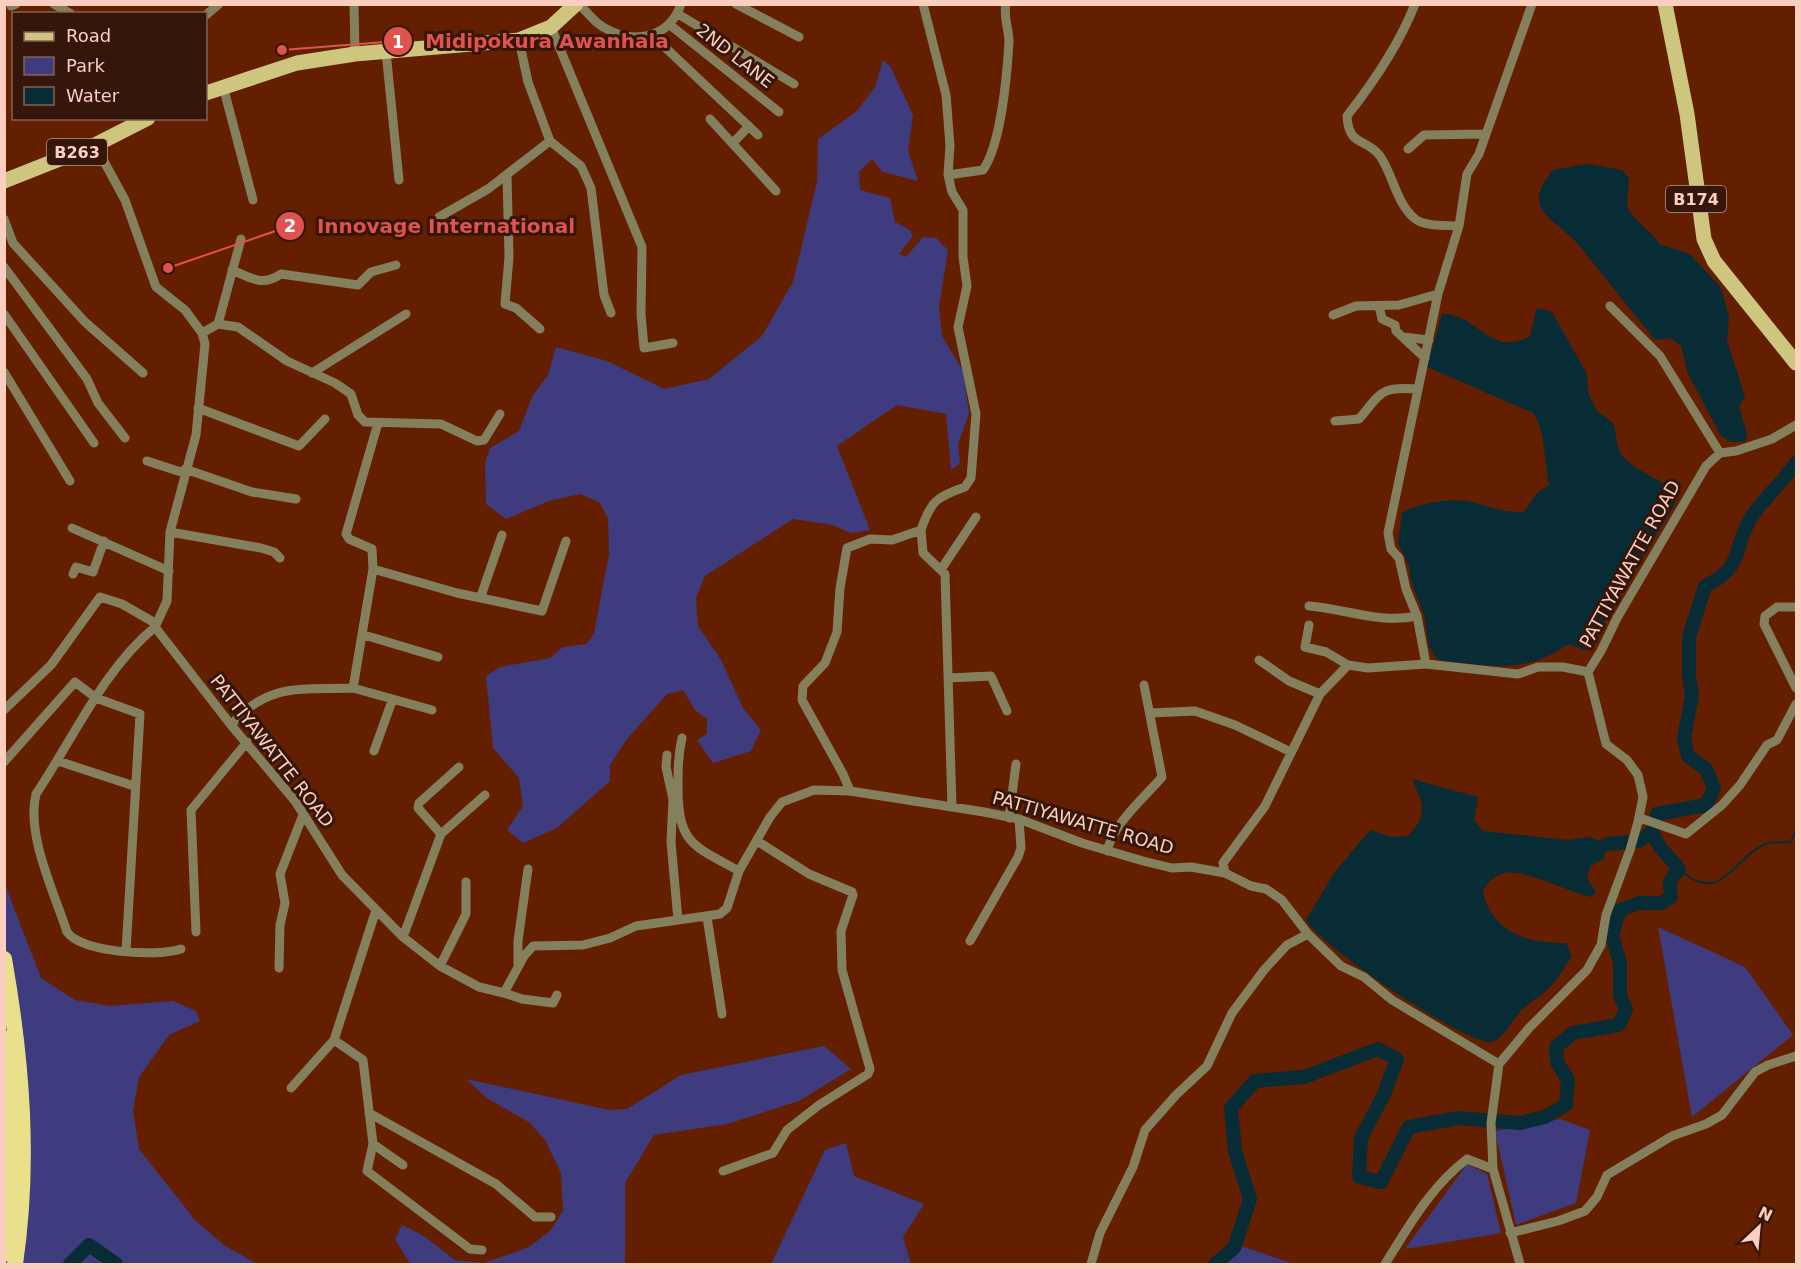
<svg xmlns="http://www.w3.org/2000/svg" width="1801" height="1269" viewBox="0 0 1801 1269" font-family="'DejaVu Sans',sans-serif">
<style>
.green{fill:#3e3c7e}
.water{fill:#072c36}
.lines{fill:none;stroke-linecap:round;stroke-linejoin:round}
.stream{stroke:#072c36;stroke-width:2}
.river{stroke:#072c36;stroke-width:14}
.street{stroke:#84805e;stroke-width:9}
.primary{stroke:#cec57e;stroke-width:15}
.highway{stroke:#ebe08a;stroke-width:16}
.labels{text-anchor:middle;stroke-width:6;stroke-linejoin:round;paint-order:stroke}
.shield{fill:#35160a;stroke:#bf9889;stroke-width:1.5}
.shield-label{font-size:16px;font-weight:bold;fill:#facfbf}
.street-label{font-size:18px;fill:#facfbf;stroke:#35160a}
.leader{fill:none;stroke:#df524e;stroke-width:2}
.callout-dot{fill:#df524e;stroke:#35160a;stroke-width:2}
.mark-label{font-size:18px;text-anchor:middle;font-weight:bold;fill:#fff}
.callout-label{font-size:20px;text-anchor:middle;font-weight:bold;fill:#df524e;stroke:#35160a;stroke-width:6;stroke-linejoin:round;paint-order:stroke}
</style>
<rect width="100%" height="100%" fill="#641f00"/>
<path class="green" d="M883 60 890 66 913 115 908 151 918 181 883 172 872 159 859 172 860 190 890 198 895 222 910 230 913 236 899 254 906 257 923 237 936 238 948 250 939 307 942 336 963 371 969 413 958 444 960 463 951 470 946 414 897 405 837 446 870 530 851 533 833 525 793 519 705 576 696 598 698 626 721 660 743 708 761 730 751 751 713 763 697 740 707 734V719L695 710 683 690 667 694 627 739 610 765V781L557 828 523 843 507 830 523 806 519 778 493 748 486 676 500 667 550 658 563 647 587 644 594 633 609 554 608 518 599 502 580 494 549 501 506 519 486 504 485 463 490 448 519 431 533 395 548 375 556 347 607 361 664 389 709 379 762 336 793 282 817 182 818 139 857 111 875 87Z
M4 882 41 978 75 1000 110 1006 173 1001 196 1011 200 1021 169 1035 139 1077 133 1111 139 1149 195 1220 225 1246 258 1264H13L5 1162Z
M1658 927 1745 967 1793 1035 1692 1117Z
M824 1046 851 1069 799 1101 727 1124 654 1135 625 1183V1264H410L395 1239 402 1225 424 1236 455 1260 484 1263 529 1247 550 1231 563 1211 561 1173 545 1140 529 1122 488 1099 466 1079 609 1110 627 1109 681 1075Z
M1560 1119 1590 1130 1576 1203 1516 1225 1495 1131Z
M846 1143 854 1176 924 1204 903 1237 911 1264H771L825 1150Z
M1467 1164 1487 1174 1501 1233 1405 1249Z
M1241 1246 1294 1264H1221Z"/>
<path class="water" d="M1588 164 1622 170 1629 178C1629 186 1627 195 1627 203 1629 220 1652 229 1659 244L1690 254 1721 288 1729 316 1727 341 1745 397 1739 406 1747 434 1745 442H1731L1721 436 1688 374 1681 346 1670 338 1655 340 1577 243C1552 216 1520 210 1553 170Z
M1537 308 1552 312 1587 374 1588 393 1597 411 1614 424C1616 433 1616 444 1620 452 1626 466 1663 482 1677 491L1675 504 1616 600 1591 649 1584 650 1569 644C1523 675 1490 666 1438 660L1429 647 1424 615 1411 581 1409 566 1398 543 1402 513C1418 503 1448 498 1467 501 1487 505 1503 513 1524 512L1537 493 1549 485C1544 461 1546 432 1533 413L1427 367 1442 314C1478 313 1490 359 1530 336Z
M1412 779 1478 797 1474 820 1483 831 1568 840 1591 837 1607 844 1604 858 1590 867 1587 878 1596 892 1591 897C1569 892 1525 869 1505 873 1494 875 1489 882 1483 890 1490 932 1527 943 1566 943L1572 956C1565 966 1559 977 1551 986 1542 996 1529 1002 1520 1012 1511 1021 1504 1039 1492 1042 1468 1047 1318 944 1306 920L1334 873 1370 830 1391 837 1408 836C1429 814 1423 805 1412 779Z"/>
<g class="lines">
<path class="stream" d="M1679 869C1720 906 1730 862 1763 845 1770 841 1783 843 1791 842L1796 830"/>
<path class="river" d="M1607 844 1639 841 1652 832
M70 1264 89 1245 116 1264
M1215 1264 1234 1248 1250 1199 1235 1151 1231 1108 1255 1081 1304 1077 1378 1049 1397 1059 1384 1094 1361 1138 1359 1177 1381 1182 1409 1127 1458 1118 1520 1123 1545 1117 1566 1105 1568 1080 1557 1062 1556 1047 1573 1033 1619 1025 1626 1009 1620 996V963L1612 935 1620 910 1639 903H1662L1671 897 1670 881 1679 869 1660 847 1652 832 1657 814 1706 805 1714 788 1706 769 1688 756 1684 738 1692 695 1689 677V637L1705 586C1746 567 1732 546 1752 516 1765 497 1783 482 1796 463"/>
<path class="street" d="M54 4 71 14
M354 4 355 54
M579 4C587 12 594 22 603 27 633 45 669 39 681 4
M736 4 799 37
M1415 4C1399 45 1373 83 1347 116 1349 148 1366 137 1380 156 1393 175 1396 202 1414 218 1424 227 1446 225 1459 226
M11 6 16 4
M678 14 794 84
M206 15 219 4
M670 25 779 112
M551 27 642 247 641 314 644 348 673 343
M653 36 758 135
M519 40 528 82 550 141 581 166 591 188 604 295 611 313
M386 52 399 180
M223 86 253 200
M710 119 776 191
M733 143 749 126
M95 145 125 200 156 287 185 310 202 333 205 344 196 435 170 532 167 601 155 627
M1408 149 1424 135 1485 134
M507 175 509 257 505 304 516 308 540 329
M948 175 983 170C1001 144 1007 75 1009 42 1009 29 1003 17 1006 4
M439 217 488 189 550 141
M4 219 13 243 85 322 143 373
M4 267 87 379 98 403 125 438
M232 270C251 278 262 287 281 274L358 285 371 272 396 265
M1379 306 1382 319 1395 325 1396 331 1425 358
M1610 306 1660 356 1720 453
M4 314 94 443
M1333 315 1356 306 1399 305 1438 294
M218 324 241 239
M202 333 218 324 238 327 287 361 335 383 351 394 358 415 365 422 441 424 477 441 484 440 500 414
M1403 337 1429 340
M4 372 70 481
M312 373 406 314
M198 408 299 446 325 419
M1335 421 1359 419C1382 392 1380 386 1418 389
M147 461 184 473
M185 469 252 492 296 499
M72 528 169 571
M921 530C931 501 936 497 965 487L971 478 976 414 958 327 967 286 963 257V210L952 192 948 175 950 145 946 95 923 4
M170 532 261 548 274 552 280 558
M942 568 976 517
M373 569 457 593 542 611 566 541
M73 574 76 567 93 572 104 541
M481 596 502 535
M1309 606C1346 609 1380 624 1417 616
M1796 607H1777L1765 616 1764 624 1796 688
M1309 625 1305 647 1326 652 1348 665
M364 635 438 657
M1259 660 1289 681 1320 694
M1426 664 1417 616 1406 589 1399 558 1391 549 1388 533 1438 294 1459 226 1467 174 1479 154 1532 4
M948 678 991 676 1007 711
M353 688 432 710
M4 710 51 665 100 597 122 604 155 623
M1150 713 1195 711 1235 725 1291 752
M231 725C268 682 301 690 353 688L373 569 372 549 349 539 346 534 378 423
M682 738C678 755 678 771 678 789 678 844 694 846 739 871
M374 751 392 701
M667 755 666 767 673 799 671 842 678 920
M58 761 134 786
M4 762 75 682 96 698 140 714 126 951
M459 767 419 803 418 808 441 834 485 795
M850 791 843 774 802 700 803 686 825 663 837 632 840 588 847 548 870 539 892 540 921 530 923 553 945 574 952 807
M1009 818 1016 764
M1638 822 1643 819 1686 834 1722 805 1740 785 1767 745 1777 740 1796 704
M1107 851C1114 823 1143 799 1162 777L1144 685
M1225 873 1251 886 1266 889 1282 900 1308 934 1341 966 1364 977 1392 1000 1499 1064 1529 1028 1587 970 1601 945 1606 915 1630 850 1638 822 1643 797 1638 775 1627 760 1606 744 1588 672
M376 910 334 1040 363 1060 373 1144 367 1171 470 1249 482 1250
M707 917 722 1014
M196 932 191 810 247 742
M403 937 441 834
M970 941 1018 857 1021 848 1019 819
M181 949C157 957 82 953 67 932 54 892 26 835 36 794 73 739 103 670 155 627L231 725 295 801 342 875 403 937 440 966 479 987 504 993 524 956 533 946 583 945 610 938 636 926 720 914 727 908 739 871 770 817 782 802 814 790 850 791 984 812 1019 819 1082 843 1143 861 1172 868 1191 867 1225 873 1223 863 1265 806 1320 694 1348 665 1368 668 1426 664 1518 674 1538 667H1563L1588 672 1601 651 1617 618 1706 466 1720 453 1736 451 1772 439 1796 425
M518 965V941L528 869
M440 966 466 914V882
M279 968 280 925 285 903 280 874 303 815
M504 993 522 999 553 1003 557 995
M1499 1064 1491 1123 1493 1169 1520 1264
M291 1088 334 1040
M369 1113 496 1184 535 1217H551
M373 1144 403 1165
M723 1171 773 1153 787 1130 819 1105 868 1074 870 1069 842 970 841 931 853 895 852 892 809 874 757 841
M1510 1233 1558 1221 1585 1211 1597 1197 1607 1175 1672 1136 1706 1124 1722 1115 1755 1072 1768 1065 1796 1056
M1091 1264 1100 1233 1133 1167 1145 1130 1176 1095 1207 1066 1232 1013 1264 970 1287 945 1308 934
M1385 1264C1409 1226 1431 1186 1467 1159L1493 1169"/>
<path class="primary" d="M1665 4 1687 114 1704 239 1714 261 1796 363
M206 93 297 63 355 54 519 40 551 27 576 4
M4 181 95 145 148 118"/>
<path class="highway" d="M4 959C22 1061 30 1162 15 1264
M4 1254 12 1157 6 1039"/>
</g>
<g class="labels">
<g class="shield">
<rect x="47" y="139" width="60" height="26" rx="4.5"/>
<rect x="1666" y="186" width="60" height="26" rx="4.5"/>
</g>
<g class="shield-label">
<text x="77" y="158">B263</text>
<text x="1696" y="205">B174</text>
</g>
<g class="street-label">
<text transform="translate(735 56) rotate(38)" y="6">2ND LANE</text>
<text transform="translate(1630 564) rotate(-61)" y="6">PATTIYAWATTE ROAD</text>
<text transform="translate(272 751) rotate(52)" y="6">PATTIYAWATTE ROAD</text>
<text transform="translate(1083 823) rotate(16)" y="6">PATTIYAWATTE ROAD</text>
</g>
</g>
<path class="leader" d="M282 50L398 41M168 268L290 226"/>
<g class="callout-dot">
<circle cx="282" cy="50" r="6"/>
<circle cx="168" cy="268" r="6"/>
<circle cx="398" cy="41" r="15"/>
<circle cx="290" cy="226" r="15"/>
</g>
<g class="mark-label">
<text x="398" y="48">1</text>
<text x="290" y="232">2</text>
</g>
<g class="callout-label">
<text x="547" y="48">Midipokura Awanhala</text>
<text x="446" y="233">Innovage International</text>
</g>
<rect width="1801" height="1269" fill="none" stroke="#facfbf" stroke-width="12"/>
<rect x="12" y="12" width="195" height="108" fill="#35160a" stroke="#846052" stroke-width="1.5"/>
<rect x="24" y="32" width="30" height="9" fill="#cec57e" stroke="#846052" stroke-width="1.5"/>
<text x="66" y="42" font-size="18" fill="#facfbf">Road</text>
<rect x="24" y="57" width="30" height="18" fill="#3e3c7e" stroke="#846052" stroke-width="1.5"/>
<text x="66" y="72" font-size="18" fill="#facfbf">Park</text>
<rect x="24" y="87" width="30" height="18" fill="#072c36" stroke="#846052" stroke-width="1.5"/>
<text x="66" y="102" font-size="18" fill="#facfbf">Water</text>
<g transform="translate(1759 1227) rotate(26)" stroke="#35160a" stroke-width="4.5" paint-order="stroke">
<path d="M0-4.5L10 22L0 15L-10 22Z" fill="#facfbf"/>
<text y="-9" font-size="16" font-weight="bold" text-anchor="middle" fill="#facfbf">N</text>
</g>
</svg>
